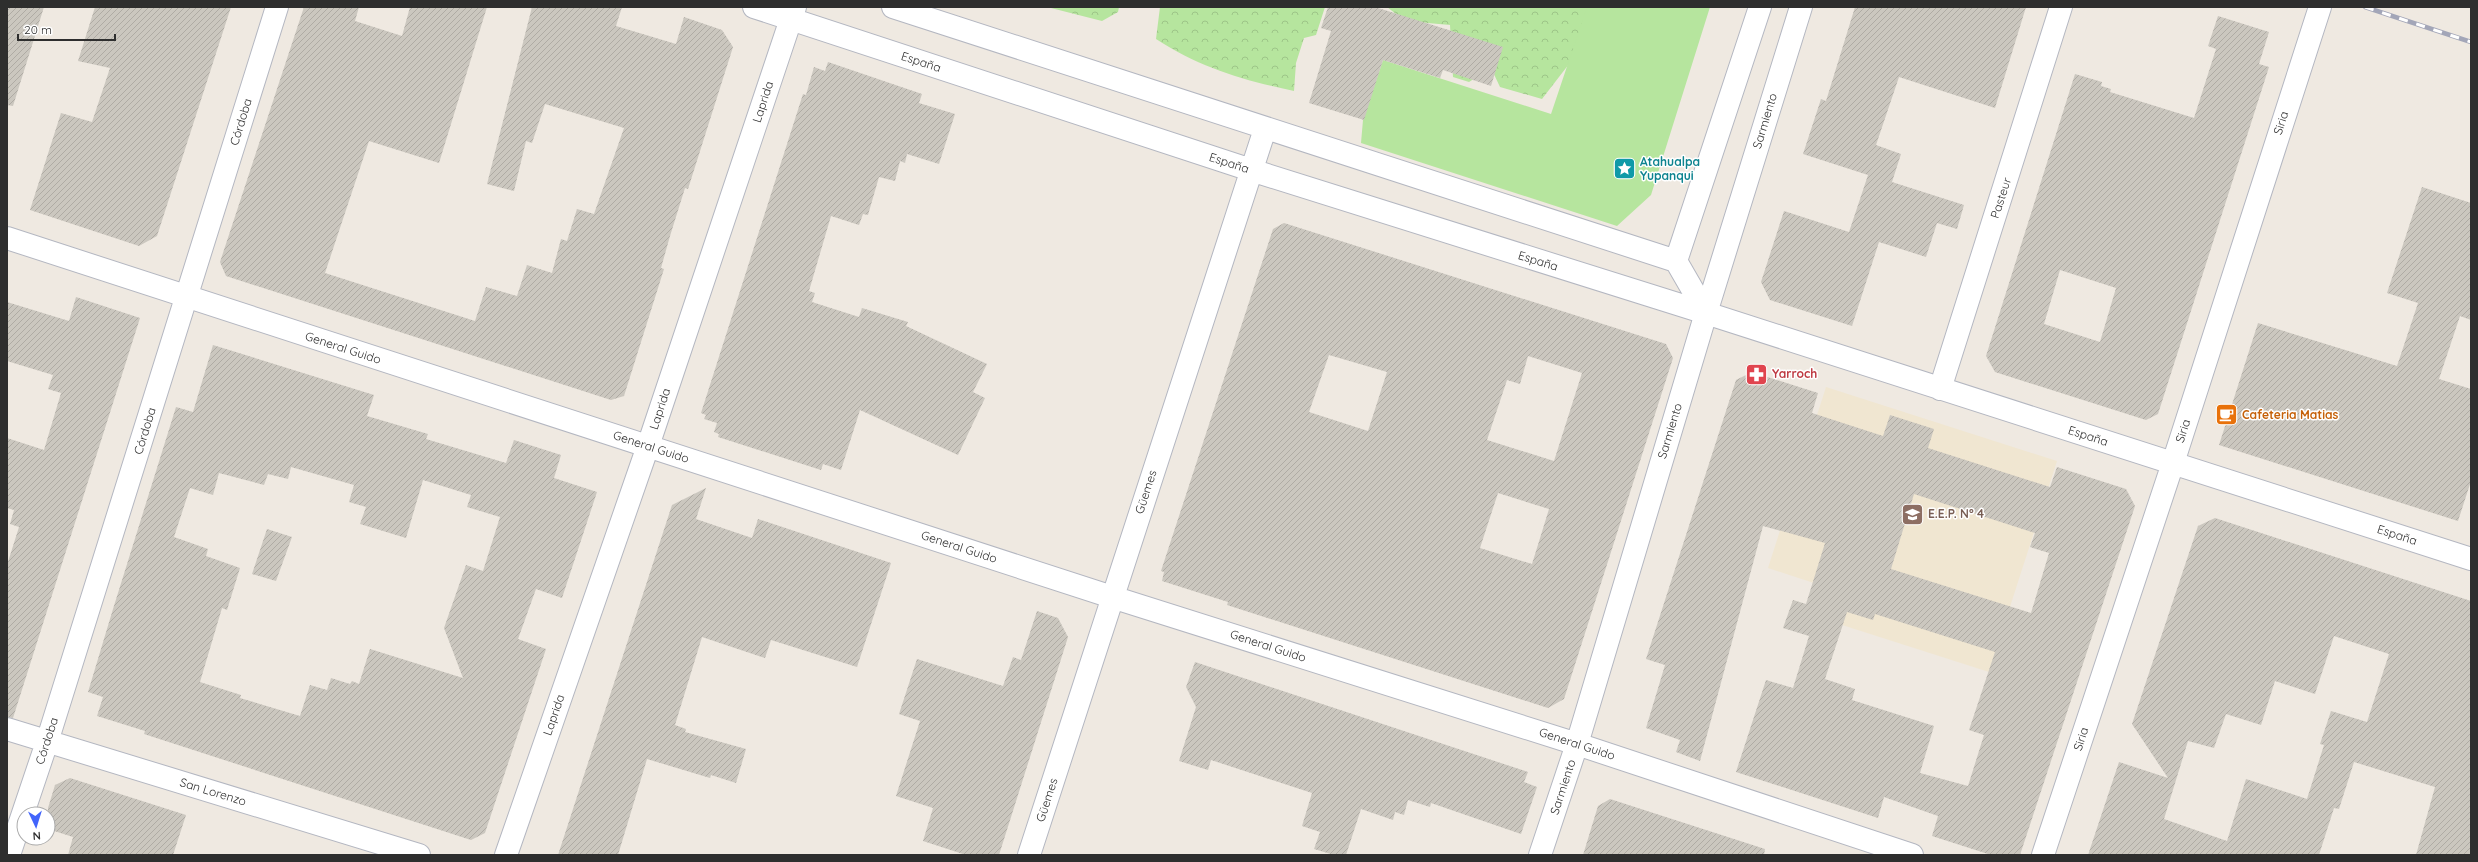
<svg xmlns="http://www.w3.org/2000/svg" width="2478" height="862" viewBox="0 0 2478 862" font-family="Quicksand,sans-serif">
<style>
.education{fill:#f0e6d1}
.forest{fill:url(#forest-crowns)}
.park{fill:#b6e59e}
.building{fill:url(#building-hatch);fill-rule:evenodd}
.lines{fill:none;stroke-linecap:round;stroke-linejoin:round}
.minor-casing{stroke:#b4b7c1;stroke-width:24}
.minor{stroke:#fff;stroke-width:22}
.rail-casing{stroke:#a3a6b8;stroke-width:4.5}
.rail{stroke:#fff;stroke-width:3;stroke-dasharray:9;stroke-linecap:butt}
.labels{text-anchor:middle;stroke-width:3;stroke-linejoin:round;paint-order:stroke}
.street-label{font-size:12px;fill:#2e2e2e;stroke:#fff}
.culture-label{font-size:12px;font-weight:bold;fill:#0d838f;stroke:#fff;text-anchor:start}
.health-label{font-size:12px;font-weight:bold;fill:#be3a42;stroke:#fff;text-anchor:start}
.food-label{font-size:12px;font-weight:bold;fill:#c56008;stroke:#fff;text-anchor:start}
.education-label{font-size:12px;font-weight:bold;fill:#785e54;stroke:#fff;text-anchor:start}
</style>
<defs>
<pattern id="forest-crowns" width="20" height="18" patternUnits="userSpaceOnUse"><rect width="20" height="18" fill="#b6e59e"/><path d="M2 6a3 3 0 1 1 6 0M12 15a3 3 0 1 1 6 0" fill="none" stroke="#9dc588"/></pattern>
<pattern id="building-hatch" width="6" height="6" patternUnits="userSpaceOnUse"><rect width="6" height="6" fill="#cbc7bf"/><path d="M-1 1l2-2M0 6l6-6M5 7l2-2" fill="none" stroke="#afaba4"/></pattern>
</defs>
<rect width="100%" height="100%" fill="#efe9e1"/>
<path class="education" d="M1826 387 2057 461 1989 672 1814 616 1823 586 1768 568Z"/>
<path class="forest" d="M1047 7H1119L1118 12 1102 21Z
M1160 7H1325L1316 35 1304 38 1296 63 1294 91C1242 80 1201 68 1156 39Z
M1387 7H1619L1586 42 1542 99 1500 87 1491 68 1469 82 1453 77 1450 25 1405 21Z"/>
<path class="park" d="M1587 7H1710L1651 195 1617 226 1361 143 1363 120 1383 60 1551 114Z"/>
<path class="building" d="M7 7H44L13 106 7 105Z
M95 7H231L157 236 139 246 30 210 61 113 92 122 110 68 78 61Z
M304 7H359L355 21 402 36 410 7H487L439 163 369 141 325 273 475 321 486 287 517 296 527 265 552 273 561 239 567 241 577 209 594 214 624 128 545 104 532 143 526 141 514 191 487 184 532 7H622L616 26 676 44 684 17 722 30 733 47 688 189 685 188 670 236 661 268 664 269 624 396 611 400 226 276 220 262Z
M1328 7H1375L1503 47 1491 86 1443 70 1440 78 1383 60 1364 120 1309 103 1331 31 1321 28Z
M1855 7H2026L1995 108 1899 77 1876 145 1901 154 1892 182 1964 205 1957 229 1937 223 1926 257 1879 242 1852 326 1770 300 1761 282 1784 211 1849 232 1868 175 1803 154 1821 99 1826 101Z
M2218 16 2269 32 2259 64 2269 67 2158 414 2146 420 1995 372 1986 356 2075 74 2102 82 2101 86 2111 89 2110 92 2194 118 2216 49 2208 46ZM2060 270 2116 288 2100 342 2044 324Z
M828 62 922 94 919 103 955 114 939 164 907 154 905 163 900 161 895 181 879 177 868 215 863 214 859 225 831 216 809 291 815 293 812 302 859 317 862 308 908 322 906 326 987 364 973 392 985 398 958 455 860 410 841 470 823 464 821 470 718 437 719 434 714 432 717 423 704 419 706 415 701 413 803 94 806 95 814 67 825 71Z
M2422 187 2471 203V320L2460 316 2439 379 2471 389V481L2458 521 2219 445 2258 323 2397 366 2418 303 2387 293Z
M1284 223 1666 344 1673 358 1564 699 1548 708 1227 605 1228 602 1162 581 1164 572 1161 571 1273 229ZM1329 355 1387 372 1368 431 1309 412ZM1528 356 1582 373 1554 461 1487 440 1507 380 1520 384ZM1498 493 1549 509 1532 564 1480 548Z
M76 297 140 318 13 718 7 717V565L19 527 10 524 14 510 7 508V438L44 450 61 393 48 389 53 375 7 361V302L69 321Z
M213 345 374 395 367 416 428 434 426 439 506 463 514 440 561 455 554 478 597 492 562 598 536 589 518 639 546 649 485 833 471 840 144 734 145 731 97 716 103 697 88 692 113 609 176 407 193 412ZM291 467 354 485 349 502 366 507 360 524 406 538 423 480 471 495 467 507 500 517 483 571 466 565 444 628 463 678 370 649 359 684 352 681 350 684 331 678 327 690 310 685 300 716 240 698 241 695 200 682 222 608 227 610 240 568 206 556 208 549 174 537 190 488 213 495 219 473 264 485 268 474 288 479Z
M1752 372 1818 393 1812 413 1883 436 1890 415 1934 429 1928 448 2050 487 2057 467 2126 489 2135 506 2020 855H1991L1932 836 1938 816 1884 797 1878 818 1736 772 1766 680 1793 688 1809 636 1783 628 1793 600 1806 604 1825 543 1763 526 1700 761 1676 752 1680 740 1646 728 1665 665 1646 659 1736 380ZM1914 494 2035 533 2030 547 2049 553 2031 613 1891 569ZM1847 612 1873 620 1875 614 1995 652 1969 730 1984 735 1968 786 1920 773 1934 726 1852 700 1855 689 1825 679Z
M706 488 696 519 752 538 758 519 891 563 857 667 771 640 765 658 702 637 675 725 686 729 685 732 746 749 736 783 711 775 710 778 647 759 618 855H558L672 505Z
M2215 518 2471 601V855H2416L2435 787 2354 762 2339 809 2334 808 2319 855H2088L2119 762 2168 778 2132 724 2198 526ZM2334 636 2389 654 2367 722 2331 711 2320 744 2324 745 2307 799 2246 779 2227 841 2164 819 2188 741 2214 748 2226 714 2261 725 2275 681 2315 694Z
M267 529 292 537 276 581 252 574Z
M1037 611 1058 618 1068 637 999 855H966L923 841 933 808 896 796 920 721 899 714 917 659 1003 686 1013 657 1021 660Z
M1195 662 1528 772 1524 782 1537 787 1521 834 1431 803 1430 807 1408 800 1404 815 1395 812 1393 820 1361 809 1346 855H1334L1314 849 1320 832 1302 826 1312 793 1211 760 1208 770 1179 761 1196 707 1186 687Z
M70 778 186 815 173 855H68L73 837 48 829V808L55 785Z
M1610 799 1765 849 1764 855H1583L1598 806Z"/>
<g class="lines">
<defs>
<path id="minor" d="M754 7 1251 170 1706 313 2471 559
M893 7 1676 261 1706 313
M7 238 1112 597 1577 744 1912 855
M1676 261 1760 7
M1940 389 2061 7
M7 729 419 855
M9 855 47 742 277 7
M506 855 648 446 795 7
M1029 855 1265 129
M1540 855 1577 744 1706 313 1801 7
M2043 855 2173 463 2320 7"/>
</defs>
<use href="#minor" class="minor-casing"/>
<use href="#minor" class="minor"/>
<defs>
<path id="rail" d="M2365 7 2471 42"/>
</defs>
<use href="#rail" class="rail-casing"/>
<use href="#rail" class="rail"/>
</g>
<defs>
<symbol id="sight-square" viewBox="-11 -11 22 22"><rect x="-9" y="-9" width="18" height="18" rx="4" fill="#0f9aa8" stroke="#fff"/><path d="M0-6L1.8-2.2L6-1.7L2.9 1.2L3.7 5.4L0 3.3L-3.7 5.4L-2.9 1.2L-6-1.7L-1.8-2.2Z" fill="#fff"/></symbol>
<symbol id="pharmacy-square" viewBox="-11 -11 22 22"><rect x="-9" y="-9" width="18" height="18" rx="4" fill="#e0444e" stroke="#fff"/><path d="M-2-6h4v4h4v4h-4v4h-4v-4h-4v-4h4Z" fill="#fff"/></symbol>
<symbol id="cafe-square" viewBox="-11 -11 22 22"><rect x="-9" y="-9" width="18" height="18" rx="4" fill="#e8710a" stroke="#fff"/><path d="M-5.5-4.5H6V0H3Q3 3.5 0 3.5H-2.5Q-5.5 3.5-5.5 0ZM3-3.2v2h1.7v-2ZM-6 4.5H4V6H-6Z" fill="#fff"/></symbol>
<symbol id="school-square" viewBox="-11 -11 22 22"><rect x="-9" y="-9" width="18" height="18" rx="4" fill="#8d6e63" stroke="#fff"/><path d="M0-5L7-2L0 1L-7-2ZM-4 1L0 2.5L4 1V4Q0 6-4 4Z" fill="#fff"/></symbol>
</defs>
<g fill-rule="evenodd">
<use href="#sight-square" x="1612" y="156" width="25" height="25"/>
<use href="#pharmacy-square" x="1744" y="362" width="25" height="25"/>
<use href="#cafe-square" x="2214" y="402" width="25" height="25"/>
<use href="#school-square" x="1900" y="502" width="25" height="25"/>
</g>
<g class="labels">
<g class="street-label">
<text transform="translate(921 62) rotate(18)" y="4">España</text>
<text transform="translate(763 102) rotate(-72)" y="4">Laprida</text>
<text transform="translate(1765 121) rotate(-73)" y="4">Sarmiento</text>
<text transform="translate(241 122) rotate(-73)" y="4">Córdoba</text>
<text transform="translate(2281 123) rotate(-72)" y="4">Siria</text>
<text transform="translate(1229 163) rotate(18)" y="4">España</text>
<text transform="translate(2001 198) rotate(-72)" y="4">Pasteur</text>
<text transform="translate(1538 261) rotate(17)" y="4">España</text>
<text transform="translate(343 348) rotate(18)" y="4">General Guido</text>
<text transform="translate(660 409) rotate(-72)" y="4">Laprida</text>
<text transform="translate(145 431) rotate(-73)" y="4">Córdoba</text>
<text transform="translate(1670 431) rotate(-73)" y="4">Sarmiento</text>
<text transform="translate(2183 431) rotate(-72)" y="4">Siria</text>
<text transform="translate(2088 436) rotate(18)" y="4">España</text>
<text transform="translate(651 447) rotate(18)" y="4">General Guido</text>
<text transform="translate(1146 492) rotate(-72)" y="4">Güemes</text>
<text transform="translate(2397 535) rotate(18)" y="4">España</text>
<text transform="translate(959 547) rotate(18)" y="4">General Guido</text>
<text transform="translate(1268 646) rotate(18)" y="4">General Guido</text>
<text transform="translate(554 715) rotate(-71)" y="4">Laprida</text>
<text transform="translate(2081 739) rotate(-72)" y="4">Siria</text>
<text transform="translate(47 741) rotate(-72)" y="4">Córdoba</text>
<text transform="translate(1577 744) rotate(18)" y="4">General Guido</text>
<text transform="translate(1563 787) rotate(-72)" y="4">Sarmiento</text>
<text transform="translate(213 792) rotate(17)" y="4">San Lorenzo</text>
<text transform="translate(1047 800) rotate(-72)" y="4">Güemes</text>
</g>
<g class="culture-label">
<text x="1640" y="166">Atahualpa<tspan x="1640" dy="14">Yupanqui</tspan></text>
</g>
<g class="health-label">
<text x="1772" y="378">Yarroch</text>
</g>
<g class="food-label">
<text x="2242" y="419">Cafeteria Matias</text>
</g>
<g class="education-label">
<text x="1928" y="518">E.E.P. N° 4</text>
</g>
</g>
<rect width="2478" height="862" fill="none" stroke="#2e2e2e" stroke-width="16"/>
<g transform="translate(36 826) rotate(176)"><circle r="19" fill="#ffffff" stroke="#ababab"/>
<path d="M0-3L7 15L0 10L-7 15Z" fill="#4264fb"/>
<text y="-6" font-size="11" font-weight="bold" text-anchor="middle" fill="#2e2e2e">N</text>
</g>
<path d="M18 34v6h97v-6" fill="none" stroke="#2e2e2e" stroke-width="2"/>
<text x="24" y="34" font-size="12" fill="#2e2e2e" stroke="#ffffff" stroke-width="3" paint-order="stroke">20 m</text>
</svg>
